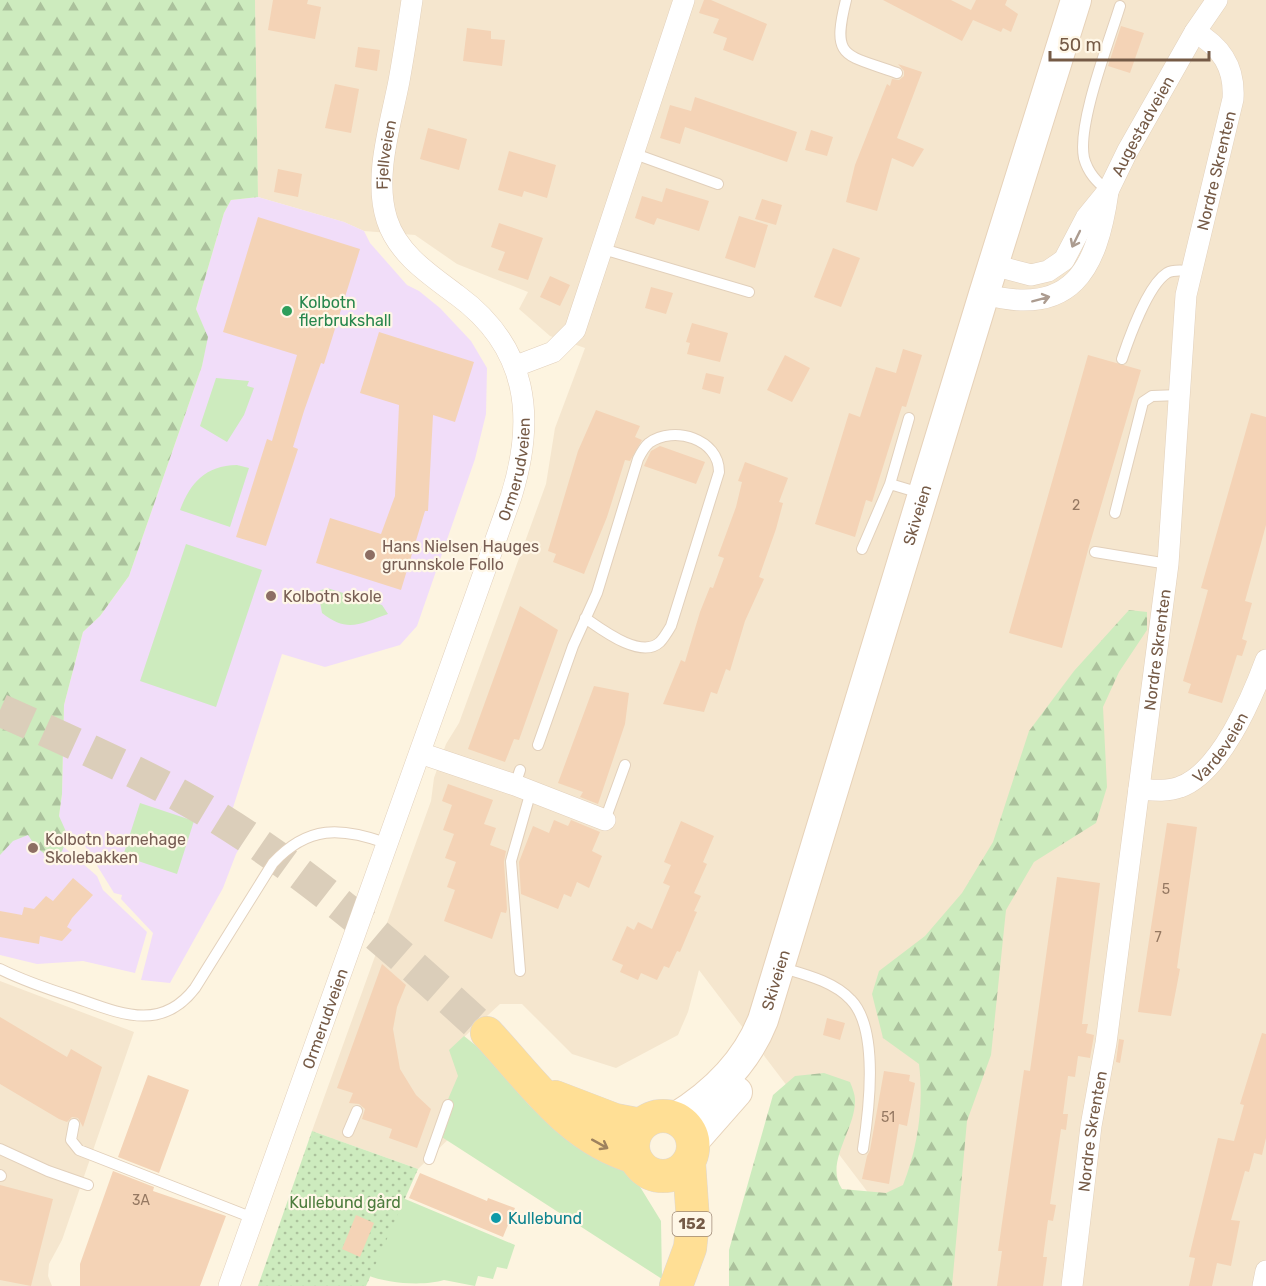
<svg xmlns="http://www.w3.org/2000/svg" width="1266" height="1286" viewBox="0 0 1266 1286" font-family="Rubik,sans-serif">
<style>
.residential{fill:#f5e6ce}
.education{fill:#f1ddf9}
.green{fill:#cdebbe}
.forest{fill:url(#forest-firs)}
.garden{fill:url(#garden-dots)}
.building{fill:#f4d3b6}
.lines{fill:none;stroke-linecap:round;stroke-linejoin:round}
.primary-tunnel{stroke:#dbceba;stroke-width:33;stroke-dasharray:33 16;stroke-linecap:butt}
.lane-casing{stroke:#e2d0bb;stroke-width:12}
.street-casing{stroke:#e2d0bb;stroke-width:22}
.secondary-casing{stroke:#e7d2b9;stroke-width:32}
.primary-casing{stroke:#ded7d3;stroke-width:34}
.lane{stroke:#fff;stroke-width:10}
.street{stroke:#fff;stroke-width:21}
.secondary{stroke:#fff;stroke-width:30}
.primary{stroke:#ffdf95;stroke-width:33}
.oneway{stroke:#ac9c90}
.oneway2{stroke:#9e825e}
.leisure-dot{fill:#2e9e5b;stroke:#fff7e7;stroke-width:2}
.education-dot{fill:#8d6e63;stroke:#fff7e7;stroke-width:2}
.culture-dot{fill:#0f9aa8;stroke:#fff7e7;stroke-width:2}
.labels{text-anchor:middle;stroke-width:4.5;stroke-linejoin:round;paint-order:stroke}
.number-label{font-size:14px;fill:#957862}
.shield{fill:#fff7e7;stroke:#9e8976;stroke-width:1.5}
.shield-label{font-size:15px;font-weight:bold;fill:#755a46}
.street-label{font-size:16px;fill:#755a46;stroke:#fff7e7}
.leisure-label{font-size:16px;fill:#27864d;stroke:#fff7e7;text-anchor:start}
.education-label{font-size:16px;fill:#785e54;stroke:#fff7e7;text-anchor:start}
.park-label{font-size:16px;fill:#4c7c3d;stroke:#fff7e7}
.culture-label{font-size:16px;fill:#0d838f;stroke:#fff7e7;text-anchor:start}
</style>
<defs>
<pattern id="forest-firs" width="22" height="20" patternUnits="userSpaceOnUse" patternTransform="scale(1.5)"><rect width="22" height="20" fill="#cdebbe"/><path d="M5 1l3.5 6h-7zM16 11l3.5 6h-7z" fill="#abc19c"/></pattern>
<pattern id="garden-dots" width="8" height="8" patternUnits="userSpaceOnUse" patternTransform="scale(1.5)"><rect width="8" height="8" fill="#cdebbe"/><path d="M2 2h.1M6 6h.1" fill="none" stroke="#abc19c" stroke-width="1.8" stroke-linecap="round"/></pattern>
</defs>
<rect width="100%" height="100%" fill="#fdf4e0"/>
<path class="residential" d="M255 0H1266V1286H939L699 970 688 1012 678 1035 616 1068 572 1054 522 1004H500L451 1049 473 1115 418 1169 312 1131 431 801 434 778 446 744 459 723 546 484 555 428 585 348 550 336 519 309 528 292 457 264 415 235 364 231 344 222 258 197Z
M0 981 134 1032 62 1240 49 1264 48 1276 52 1286H0Z"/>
<path class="education" d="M258 197 344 222 364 231 370 243 407 285 419 291 440 308 471 341 487 368 486 414 475 459 417 626 400 645 325 667 282 654 230 817 251 828 236 854 223 888 170 983 141 980 153 933 121 899 122 895 114 893 85 846 68 836 62 826 59 816 62 794 64 705 83 632 100 616 129 576 202 366 207 337 196 309 224 213 231 200Z
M0 748 34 821 97 876 103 890 147 932 135 973 83 961 37 964 0 955Z"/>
<path class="green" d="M216 378 249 381 247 386 254 388 244 415 227 442 200 426Z
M237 465 249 468 230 527 180 510C191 482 205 466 237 465Z
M186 544 262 570 216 707 140 681Z
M327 588 382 605 388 614C360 624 347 633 322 613L318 591Z
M140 803 194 821 177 874 123 856Z
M464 1036 479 1048 530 1106 575 1140 634 1177 661 1221 662 1279 434 1132 458 1076 449 1050Z
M398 1196 515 1245 507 1269 497 1267 493 1279 478 1276 475 1286 444 1280C425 1286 388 1284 367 1275Z"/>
<path class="forest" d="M0 0H255L258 197 231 200 224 213 196 309 208 337 202 366 129 576 100 616 83 632 64 705 62 794 59 816 68 836 57 864 36 847 28 835 13 841 0 855Z
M1129 610 1147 612V630L1119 672 1103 707 1107 787 1096 823 1034 862 1006 910 991 1055 967 1121 952 1286H729V1250L773 1095 795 1076 824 1073 850 1082C852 1087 855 1094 855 1100 856 1129 824 1163 842 1189L886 1193 903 1185C918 1147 924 1105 919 1064L883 1038 872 994 879 971 925 936 962 893 993 842 1029 731 1074 671Z"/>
<path class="garden" d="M312 1131 418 1169 366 1286H258Z"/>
<path class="building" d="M273 0H308L307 4 321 7 315 39 268 30Z
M704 0H711L767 24 753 61 723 50 727 38 713 33 719 19 699 13Z
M883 0H951L971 10 976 0H1007L1005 5 1018 14 1011 32 1003 28 1001 32 973 20 962 41Z
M1121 26 1144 33 1130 73 1108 66Z
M467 28 491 31V39L505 40 502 66 463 61Z
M358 47 380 50 377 71 355 67Z
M898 64 922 72 897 138 924 149 913 167 892 158 877 211 846 202 855 165 887 84 890 86 892 79 899 80 904 76V71Z
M335 84 359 89 351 133 325 128Z
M695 97 797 132 787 162 685 127 680 144 660 138 670 105 691 111Z
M428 128 467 139 459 170 420 159Z
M811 130 833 137 827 156 805 150Z
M509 151 556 165 547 198 524 191 522 197 498 190Z
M278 169 302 174 298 197 274 192Z
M666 188 709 201 699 231 657 218 654 225 635 218 642 196 662 202Z
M762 199 782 205 776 225 755 219Z
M739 216 768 225 755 268 725 258Z
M258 217 360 249 324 364 321 363 304 411 293 447 298 449 266 546 236 537 267 439 272 441 297 355 223 332Z
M499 223 543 238 528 280 498 270 505 252 491 247Z
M833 248 860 258 841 307 814 297Z
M550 276 570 285 560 306 540 297Z
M651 287 673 293 666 314 645 308Z
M692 323 728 333 720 362 687 354 690 343 686 342Z
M379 332 474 362 455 422 433 415 428 511H425L401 590 316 563 330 518 381 534 395 496 399 405 360 393Z
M903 349 922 355 906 407 902 406 872 502 866 500 855 537 815 524 849 413 860 417 876 367 896 373Z
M785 355 810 368 792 402 767 390Z
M1088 355 1141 370 1088 550 1062 648 1009 633Z
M706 373 724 377 720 394 702 389Z
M596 410 640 426 635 437 642 440 630 461 625 460 607 517 584 574 553 562 556 554 548 551 578 451Z
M1251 413 1266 417V525L1245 601 1252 603 1242 639 1247 641 1242 656 1237 655 1222 703 1188 693 1191 684 1183 681 1208 590 1201 588Z
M660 446 705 462 696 484 644 466 651 451Z
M745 462 788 478 779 502 783 503 776 529 759 577 764 579 745 621 730 671 726 669 717 694 711 692 704 712 663 704 681 660 685 662 700 612 710 587 713 588 724 558 718 556 736 507 742 482 738 481Z
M520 606 558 630 519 740 514 739 505 762 468 749Z
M594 686 629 693 625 724 598 804 580 797 583 792 558 783Z
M448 784 493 800 484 824 496 828 490 845 506 851 504 862 507 909 506 913 501 912 492 939 444 921 455 890 447 887 456 862 445 858 454 834 443 830 452 805 442 801Z
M554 820 568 826 571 820 600 832 592 851 602 856 589 888 577 882 571 897 564 894 558 909 521 894 519 862 533 826 549 833Z
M681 821 714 836 703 862 707 864 694 893 701 896 694 911 697 912 680 952 677 951 669 968 664 966 657 980 641 973 638 980 620 972 623 965 612 960 627 926 634 930 638 922 652 929 670 886 663 883 671 865 664 862Z
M1167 823 1197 827 1177 968 1180 969 1171 1016 1138 1012Z
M1057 877 1100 883 1082 1024H1088L1086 1033 1094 1035 1093 1041 1090 1058 1078 1056 1075 1077 1068 1076 1063 1114H1068L1066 1130 1061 1129 1050 1204 1056 1205 1053 1221 1048 1220 1043 1257H1047L1043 1286H997L1002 1251H998L1024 1070 1030 1071Z
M73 878 93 895 72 918 67 927 72 930 62 941 40 936 39 944 0 937V911L22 915 24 907 34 909 46 896 53 901Z
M382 964 406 985 397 1007 393 1029 400 1069 416 1095 431 1109 417 1148 389 1138 392 1129 362 1119 365 1109 359 1104 349 1103 353 1093 337 1088Z
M0 1017 67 1057 71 1049 102 1067 83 1127 78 1118 72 1117 67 1122 59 1119 0 1084Z
M827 1018 845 1023 840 1040 823 1035Z
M1262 1033 1266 1034V1138L1262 1155 1254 1153 1249 1172 1245 1171 1231 1220 1240 1221 1231 1266 1217 1263 1212 1286H1189L1195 1258 1189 1257 1218 1138 1234 1141 1244 1105 1240 1104Z
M1119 1039 1124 1040 1120 1063 1116 1062Z
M884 1071 910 1075 909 1081 915 1083 907 1126 899 1124 889 1184 862 1179 867 1156 870 1150Z
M148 1075 189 1090 159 1173 118 1157Z
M113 1171 154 1187 153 1191 226 1216 200 1286H80V1264Z
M420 1173 487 1201 488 1198 515 1208 503 1237 409 1198Z
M0 1185 53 1199 31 1286 0 1280Z
M356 1215 374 1223 360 1257 342 1249Z"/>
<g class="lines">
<path class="primary-tunnel" d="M0 710C60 737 120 763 177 794 292 857 391 945 487 1033"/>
<defs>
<path id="lane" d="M846 0C831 60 845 54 897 73
M635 154 718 184
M1108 191C1097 182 1088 173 1084 158 1077 124 1109 42 1120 6
M603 249 749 292
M1122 359C1129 338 1148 285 1167 273 1174 269 1183 271 1190 271
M890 484 920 493
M1115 513 1143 402 1152 396 1180 395
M862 549 890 484 909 418
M1095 552 1168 564
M538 745 573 646 597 593 638 459C641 453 644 447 649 443 674 425 719 439 719 472L671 626C668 631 664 638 660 642 641 660 601 629 585 618
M515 785 520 770
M605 820 625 765
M780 967C803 974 834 981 851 1000 879 1029 869 1111 863 1149
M0 969C24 981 48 989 73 997 117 1012 160 1034 195 988L273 863C308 825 341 827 386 843
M520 971 511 861 531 791
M74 1124 71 1140 79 1150 253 1218
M348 1132 357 1111
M0 1149 48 1171 88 1185
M429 1159 448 1105
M0 1175 1 1176"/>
<g id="street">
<path id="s1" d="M993 265 1031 275 1048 271 1064 260 1086 218 1108 191 1127 152 1195 32 1217 0"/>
<path d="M984 294C1071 318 1097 270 1108 192"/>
<path d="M516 366 553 352 575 330 684 0"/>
<path d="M420 753 515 785 605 820"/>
<path id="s2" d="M1139 789C1152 790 1167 792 1180 787 1220 773 1252 698 1266 660"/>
<path id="s3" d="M229 1286 511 497C536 417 528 347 457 295 429 274 398 254 387 220 373 177 391 123 399 81 404 54 408 27 412 0"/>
<path id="s4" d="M1072 1286 1091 1126 1106 1043 1168 564 1186 295 1233 99C1235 68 1222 47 1195 32"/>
<path d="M1263 1286 1266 1271"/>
</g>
<g id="secondary">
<path id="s5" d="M675 1118C714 1094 746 1063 763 1020L984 294 1076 0"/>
<path d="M693 1142 737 1092"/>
</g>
<path id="primary" d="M487 1033C532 1081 569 1138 634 1157
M555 1097 615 1120 641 1125
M633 1146a30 30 0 1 1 60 0a30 30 0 1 1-60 0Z
M676 1286 690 1248 693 1221 689 1163"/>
</defs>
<use href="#lane" class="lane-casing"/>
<use href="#street" class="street-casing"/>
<use href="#secondary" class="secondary-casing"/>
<use href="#primary" class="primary-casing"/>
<use href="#lane" class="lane"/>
<use href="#street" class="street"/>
<use href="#secondary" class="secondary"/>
<use href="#primary" class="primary"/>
</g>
<defs><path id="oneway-shaft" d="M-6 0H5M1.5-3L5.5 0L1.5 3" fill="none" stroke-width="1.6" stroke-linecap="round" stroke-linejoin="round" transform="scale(1.5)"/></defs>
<g class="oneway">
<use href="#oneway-shaft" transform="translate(1076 239) rotate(116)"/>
<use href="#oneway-shaft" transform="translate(1041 299) rotate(-15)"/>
</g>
<use class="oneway2" href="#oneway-shaft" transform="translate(600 1144) rotate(29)"/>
<circle class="leisure-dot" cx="287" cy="311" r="6"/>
<g class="education-dot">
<circle cx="370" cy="555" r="6"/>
<circle cx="271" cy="596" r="6"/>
<circle cx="33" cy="848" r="6"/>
</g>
<circle class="culture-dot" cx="496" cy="1218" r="6"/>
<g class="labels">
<g class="number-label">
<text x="1076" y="510">2</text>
<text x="1166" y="894">5</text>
<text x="1158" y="942">7</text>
<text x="888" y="1122">51</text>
<text x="141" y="1205">3A</text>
</g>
<rect class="shield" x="672.5" y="1212" width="39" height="24" rx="4.5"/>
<g class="shield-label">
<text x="692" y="1229">152</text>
</g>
<g class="street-label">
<text dy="6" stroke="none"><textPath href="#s1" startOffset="232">Augestadveien</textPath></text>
<text dy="6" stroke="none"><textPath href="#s3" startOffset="1234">Fjellveien</textPath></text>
<text dy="6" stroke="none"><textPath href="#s4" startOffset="1126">Nordre Skrenten</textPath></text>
<text dy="6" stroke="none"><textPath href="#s3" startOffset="866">Ormerudveien</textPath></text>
<text dy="6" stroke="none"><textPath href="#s5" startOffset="662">Skiveien</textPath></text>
<text dy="6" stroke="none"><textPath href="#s4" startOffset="642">Nordre Skrenten</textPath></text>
<text dy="6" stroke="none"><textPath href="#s2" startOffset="99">Vardeveien</textPath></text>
<text dy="6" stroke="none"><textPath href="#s5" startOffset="176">Skiveien</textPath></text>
<text dy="6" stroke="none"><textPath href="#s3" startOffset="284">Ormerudveien</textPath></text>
<text dy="6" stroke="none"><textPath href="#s4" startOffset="156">Nordre Skrenten</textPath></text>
</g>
<g class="leisure-label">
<text x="299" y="308">Kolbotn<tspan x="299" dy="18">flerbrukshall</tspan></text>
</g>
<g class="education-label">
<text x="382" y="552">Hans Nielsen Hauges<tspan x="382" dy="18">grunnskole Follo</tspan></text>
<text x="283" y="602">Kolbotn skole</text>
<text x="45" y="845">Kolbotn barnehage<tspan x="45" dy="18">Skolebakken</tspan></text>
</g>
<g class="park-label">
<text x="345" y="1208">Kullebund gård</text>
</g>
<g class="culture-label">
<text x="508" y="1224">Kullebund</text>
</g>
</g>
<path d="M1050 51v9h159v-9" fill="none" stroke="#755a46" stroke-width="3"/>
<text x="1059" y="51" font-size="18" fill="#755a46" stroke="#fff7e7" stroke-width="4.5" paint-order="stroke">50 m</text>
</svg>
